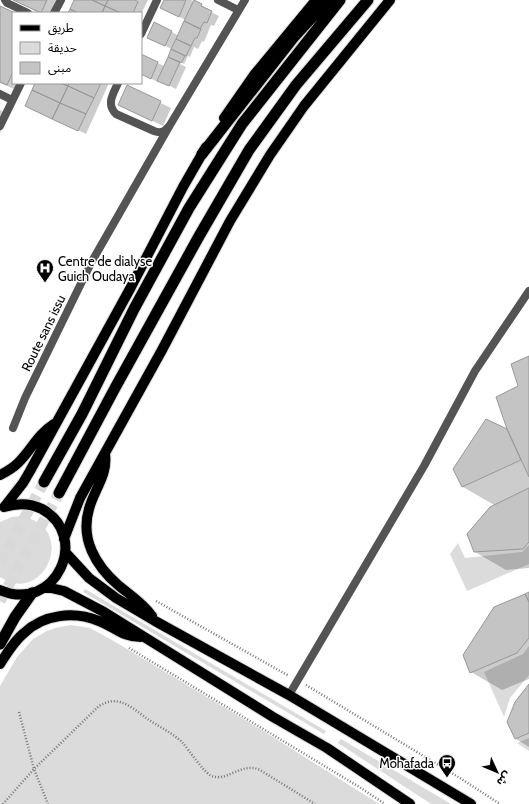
<svg xmlns="http://www.w3.org/2000/svg" width="529" height="804" viewBox="0 0 529 804" font-family="Cabin,'Noto Sans Arabic',sans-serif">
<style>
.green{fill:#dbdbdb}
.shadow{fill:#0003}
.building{fill:#c4c4c4;stroke:#989898}
.lines{fill:none;stroke-linecap:round;stroke-linejoin:round}
.trunk-tunnel{stroke:#d9d9d9;stroke-width:11;stroke-dasharray:11 5.5;stroke-linecap:butt}
.primary-casing{stroke:#dbdbdb;stroke-width:12}
.trunk-casing{stroke:#dbdbdb;stroke-width:13}
.path{stroke:#767676;stroke-width:2.5;stroke-dasharray:1 2;stroke-linecap:butt}
.minor{stroke:#545454;stroke-width:8}
.primary{stroke:#000;stroke-width:10}
.trunk{stroke:#000;stroke-width:11}
.labels{text-anchor:middle;stroke-width:3;stroke-linejoin:round;paint-order:stroke}
.poi-label{font-size:13px;fill:#000;stroke:#fff;text-anchor:start}
.street-label{font-size:13px;fill:#000;stroke:#fff}
</style>
<rect width="100%" height="100%" fill="#fff"/>
<path class="green" d="M20 516C80 526 44 607 0 577V522L12 517Z
M458 543 465 558 522 552 529 545V564L467 591 450 554Z
M85 589 326 731 324 734 83 592Z
M71 625 90 628 112 640 265 732 379 804H0V686L17 657 33 639 47 631 55 628Z
M529 646V675L510 698 504 717 484 672 523 654Z
M529 738V751L517 743Z
M341 739 451 804H431L338 743Z"/>
<path class="shadow" d="M14 0H65L59 13H39Z
M75 0H148L141 14V13H69Z
M165 0H191L201 5 208 9 207 10 219 16 214 26 211 25 204 42 202 41 198 49 194 47 190 57 188 56 184 64 179 61 178 63 186 67 176 89 158 80V82L141 74V55L164 66 172 49 148 38 172 32 179 36 186 20 169 12Z
M0 7 13 13V83H25L21 92 0 83Z
M36 83H109L86 134 33 109Z
M128 87 171 108 163 126 120 105Z
M0 110 9 115 0 133Z
M529 357V568L506 570 475 552 496 506 463 487 486 420 509 431 519 386Z
M529 593V679L502 690 471 672Z
M529 685V747L516 739 508 722Z"/>
<path class="building" d="M13 0H47L41 13Z
M74 0H92L105 6 102 13H78L70 9Z
M92 0H108L105 6Z
M108 0H135L138 2 133 13H121L105 6Z
M164 0H186L179 17 160 8Z
M194 0 202 4 201 6 212 11 207 23 204 22 200 29 184 21Z
M0 6 15 13H13V72L7 85 0 82Z
M105 6 121 13H102Z
M70 9 78 13H68Z
M184 21 201 29 197 38H195L191 46 176 39Z
M154 22 172 31 165 46 147 38Z
M176 39 191 46 186 56 171 49Z
M171 49 185 56 181 63 168 57Z
M141 54 158 62 151 79 141 74Z
M168 57 180 62 169 86 157 81Z
M35 83H60L68 86 60 103 32 90Z
M60 83H69L68 86Z
M69 83H101L94 98 68 86Z
M127 85 161 101 152 121 118 105Z
M68 86 94 98 86 114 60 103Z
M32 90 60 103 52 119 25 106Z
M60 103 86 114 78 131 52 119Z
M529 356V477L507 429 496 397 518 386 511 364Z
M486 419 507 429 521 460 462 487 453 469Z
M529 488V542L523 549 474 552 467 534 490 507Z
M529 592V602L525 594Z
M525 594 529 602V638L517 653 470 673 463 655 494 607Z
M529 684V733L515 739 507 722 515 702Z"/>
<g class="lines">
<path class="trunk-tunnel" d="M0 563 44 482
M0 601 59 493"/>
<defs>
<path id="primary" d="M224 118 254 75 316 0
M105 454C108 476 94 489 89 509 80 539 96 566 118 585 130 595 143 603 152 616
M0 475C6 472 13 468 18 463 32 449 37 435 54 424
M5 506 23 483 30 471 131 287 183 187 206 147
M64 539 80 498 162 350 230 221 270 155 304 106 390 0
M65 552 89 578 116 598 155 621 289 695 471 804
M44 588H51L64 591 104 612 273 717 327 748 410 804
M0 590C56 614 91 536 42 509 30 503 17 503 4 507
M0 664C7 653 14 641 24 633 44 614 74 611 99 621 115 627 122 637 141 637"/>
<path id="trunk" d="M202 154 293 38 328 0
M44 482 82 414 134 309 189 208 242 124 340 0
M59 493 115 388 198 238 249 150 296 85 368 0
M0 644 15 617 32 593"/>
</defs>
<use href="#primary" class="primary-casing"/>
<use href="#trunk" class="trunk-casing"/>
<path class="path" d="M156 601 289 676
M129 648 361 788 385 804
M306 685 460 778 500 804
M19 712 34 769 48 804
M3 804 34 769 99 706C106 702 112 700 120 702 131 705 140 714 149 720 160 727 172 733 182 742 190 751 201 769 210 775 226 784 241 761 260 770L315 804"/>
<path class="minor" d="M5 0 7 3 28 13
M218 0 238 10
M54 13 61 0
M141 34 157 0
M118 83C113 94 106 104 116 114L154 131C162 134 165 131 170 125L245 0
M0 94 12 100
M0 126 21 83
M13 428 25 398 91 263 170 125
M289 695 424 466 475 371 529 291"/>
<use href="#primary" class="primary"/>
<use href="#trunk" class="trunk"/>
</g>
<defs>
<symbol id="hospital-pin" viewBox="-11 -11 22 30"><path d="M0 17L-7.5 6A9.5 9.5 0 1 1 7.5 6Z" fill="#000" stroke="#fff"/><path d="M-5-5h3v3.5h4V-5h3V5h-3V1.5h-4V5h-3Z" fill="#fff"/></symbol>
<symbol id="bus-pin" viewBox="-11 -11 22 30"><path d="M0 17L-7.5 6A9.5 9.5 0 1 1 7.5 6Z" fill="#000" stroke="#fff"/><path d="M-5-6H5V4H4V6H2V4H-2V6H-4V4H-5ZM-3.5-4V0h7V-4ZM-3.5 1.2v1.5H-2V1.2ZM2 1.2v1.5H3.5V1.2Z" fill="#fff"/></symbol>
</defs>
<g fill-rule="evenodd">
<use href="#hospital-pin" x="35" y="258" width="20" height="27"/>
<use href="#bus-pin" x="437" y="753" width="20" height="27"/>
</g>
<g class="labels">
<g class="poi-label">
<text x="58" y="266">Centre de dialyse<tspan x="58" dy="15">Guich Oudaya</tspan></text>
<text x="434" y="768" text-anchor="end">Mohafada</text>
</g>
<g class="street-label">
<text transform="translate(43 333) rotate(-64)" y="5">Route sans issu</text>
</g>
</g>
<rect x="12" y="12" width="130" height="72" fill="#ffffff" stroke="#999999"/>
<rect x="20" y="25" width="20" height="6" fill="#000000" stroke="#999999"/>
<text x="48" y="32" font-size="12" fill="#000000">طريق</text>
<rect x="20" y="42" width="20" height="12" fill="#dbdbdb" stroke="#999999"/>
<text x="48" y="52" font-size="12" fill="#000000">حديقة</text>
<rect x="20" y="62" width="20" height="12" fill="#c4c4c4" stroke="#999999"/>
<text x="48" y="72" font-size="12" fill="#000000">مبنى</text>
<g transform="translate(497 772) rotate(134)" stroke="#ffffff" stroke-width="3" paint-order="stroke">
<path d="M0-3L7 15L0 10L-7 15Z" fill="#000000"/>
<text y="-6" font-size="11" font-weight="bold" text-anchor="middle" fill="#000000">ش</text>
</g>
</svg>
